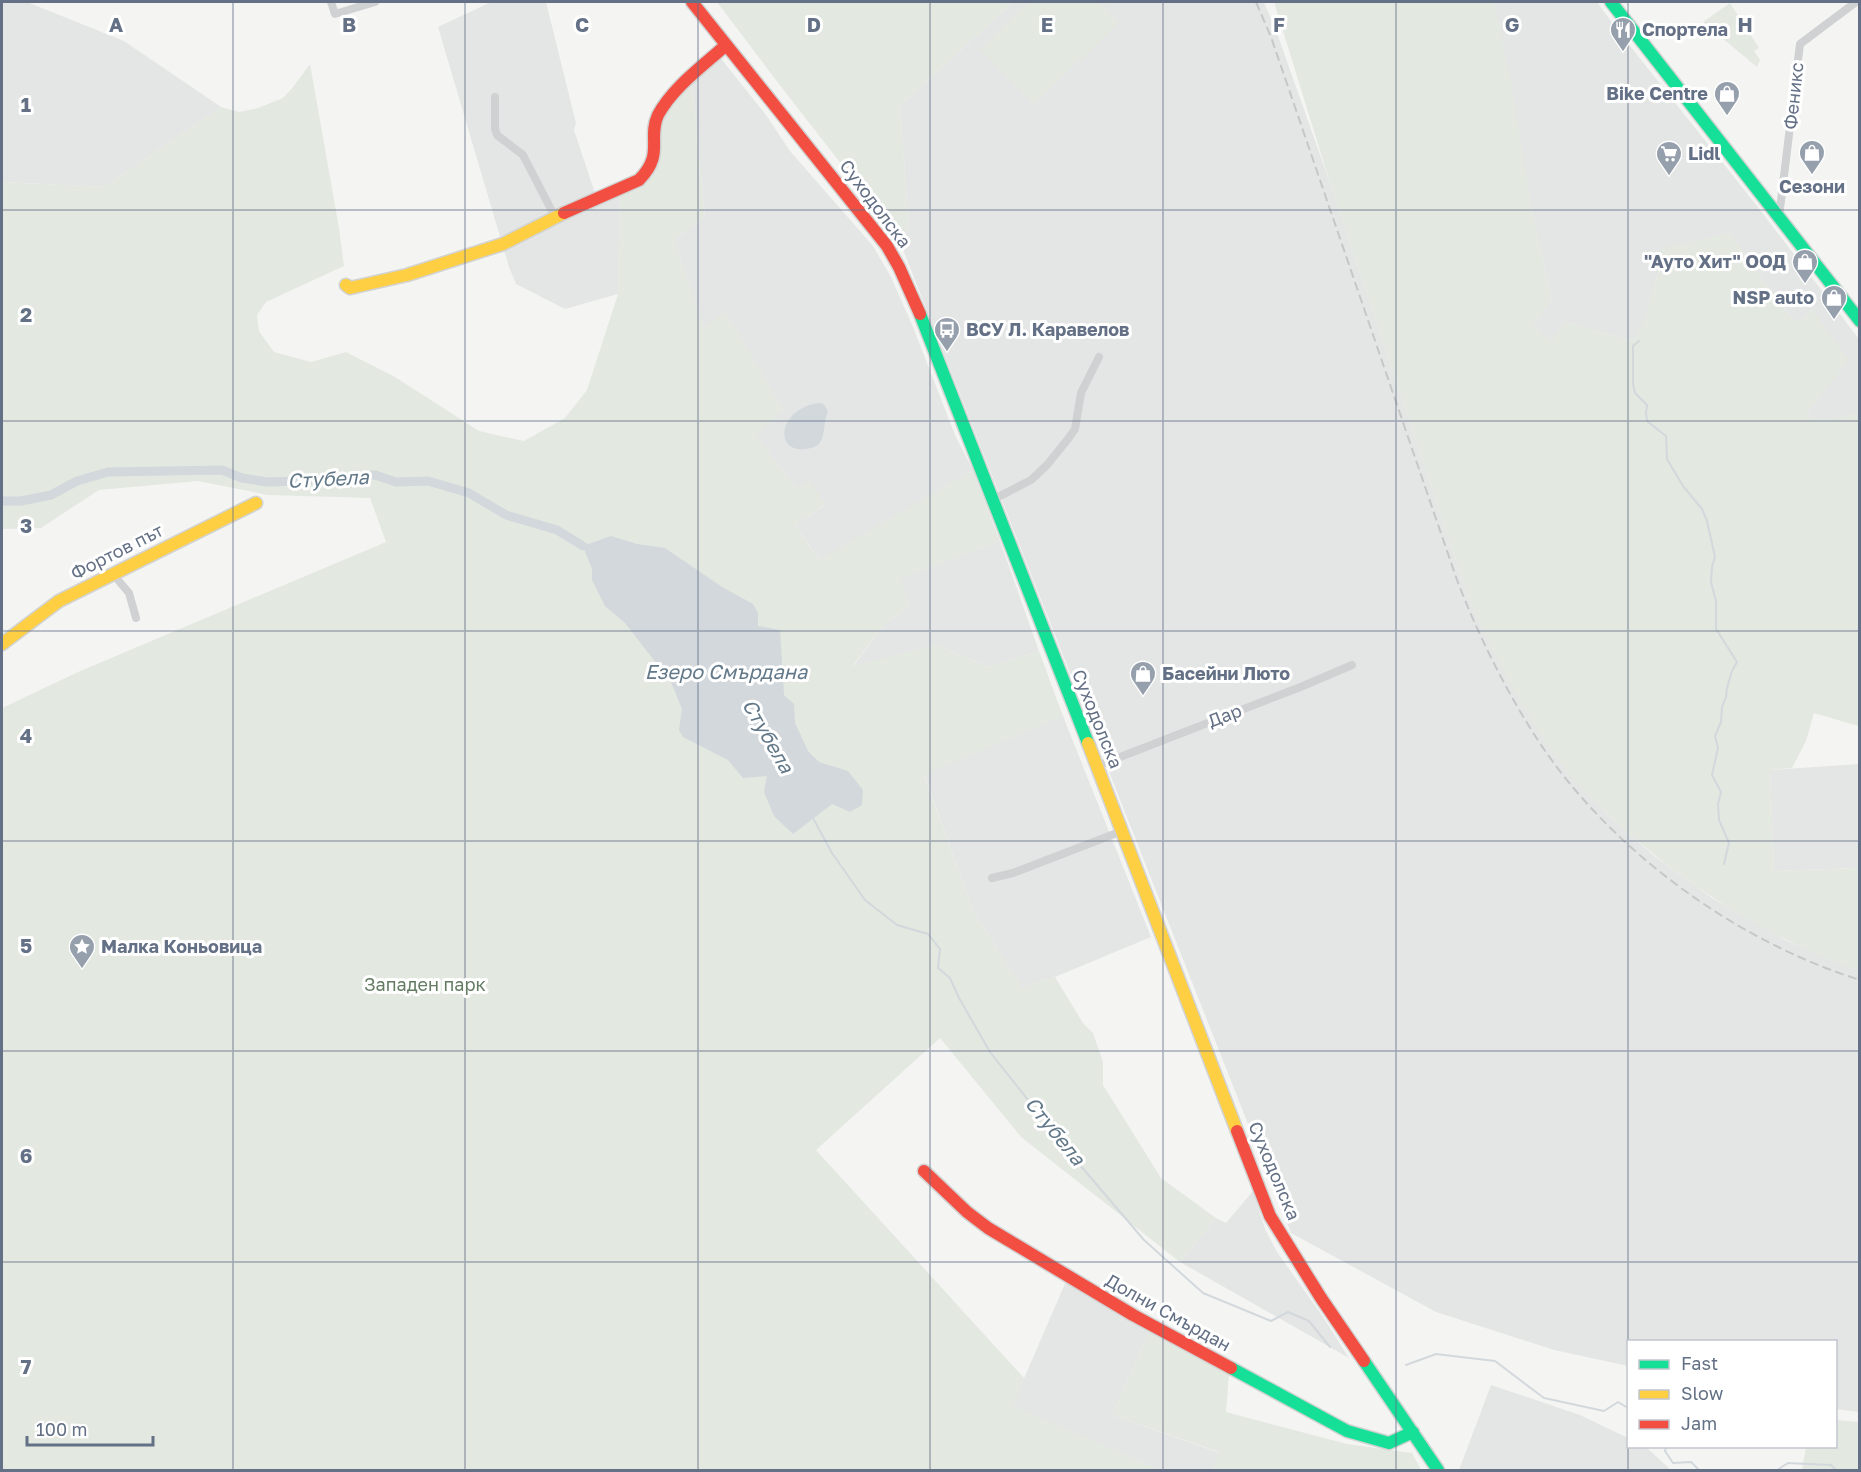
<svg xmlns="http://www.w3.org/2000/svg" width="1861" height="1472" viewBox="0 0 1861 1472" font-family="'Golos Text',sans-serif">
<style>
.built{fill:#e4e6e5}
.green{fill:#e3e8e1}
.water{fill:#d2d8dc}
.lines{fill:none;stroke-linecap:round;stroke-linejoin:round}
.stream{stroke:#d2d8dc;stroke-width:2}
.canal{stroke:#d2d8dc;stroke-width:9}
.fast-casing{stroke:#d1d3d3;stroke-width:15}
.slow-casing{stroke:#d1d3d3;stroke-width:15}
.jam-casing{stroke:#d1d3d3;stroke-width:15}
.street{stroke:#d0d1d2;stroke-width:8}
.fast{stroke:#16e098;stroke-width:12}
.slow{stroke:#ffcf43;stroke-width:12}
.jam{stroke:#f24e42;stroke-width:12}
.rail{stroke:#c6c7c8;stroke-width:2;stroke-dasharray:9 4.5;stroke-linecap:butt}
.grid{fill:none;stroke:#637085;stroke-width:1.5;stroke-opacity:0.55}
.labels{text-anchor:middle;stroke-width:6;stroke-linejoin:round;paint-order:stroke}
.poi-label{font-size:18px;font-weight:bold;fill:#637085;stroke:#fff;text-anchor:start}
.street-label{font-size:18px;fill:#637085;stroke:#fff}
.park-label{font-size:18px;fill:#637c62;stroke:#fff}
.water-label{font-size:20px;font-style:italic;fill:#637989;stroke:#fff}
.grid-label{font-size:20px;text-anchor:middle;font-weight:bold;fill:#637085;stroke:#fff;stroke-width:6;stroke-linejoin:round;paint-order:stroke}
</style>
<rect width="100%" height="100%" fill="#f4f5f3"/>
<path class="built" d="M2 2H27L124 41 221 107 104 187 2 182Z
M491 2H546L576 123 574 130 597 199 620 194 618 294 565 309 516 284 509 267 438 27Z
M1013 2H1264L1277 33 1330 183 1470 602 1493 650 1566 770 1607 814 1653 855 1712 898 1787 941 1859 971V1412L1836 1409V1342H1628V1366L1554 1350 1436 1312 1291 1233 898 237 909 229 900 106Z
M1494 2H1597L1619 32 1757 206 1859 339V413L1834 419H1814L1805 416 1819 397 1811 310 1804 318 1796 322 1773 295 1730 233 1662 249 1663 257 1642 327 1634 341 1564 322 1552 342 1532 326 1552 300 1533 216Z
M719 56 766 115 790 151 873 246 891 277 913 327 955 435 973 470 820 561 795 525 825 505 796 488 755 435 783 410 726 313 703 328 674 240 705 216 692 82Z
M1000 541 1039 651 988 667 937 645 853 667 884 624 910 606 899 579Z
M1063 716 1151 937 1055 977 1022 987 974 913 924 774Z
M1859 764V868L1774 871 1770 770Z
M1253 1191 1265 1229 1277 1252 1321 1314 1349 1358 1180 1262 1216 1218 1226 1223Z
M1067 1279 1151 1328 1112 1415 1220 1453 1212 1470H1160L1012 1406Z
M1491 1385 1580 1415 1628 1438V1446L1646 1447 1671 1470H1459Z"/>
<path class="green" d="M717 2H1013L900 106 909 229 898 237 782 88Z
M1029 2H1099L1119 22 1034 105 980 50Z
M1274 2H1494L1510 76 1533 216 1552 300 1532 326 1552 341 1564 322 1634 341 1642 326 1663 257 1662 248 1730 233 1773 295 1795 321 1804 318 1812 309 1849 360 1805 416C1823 423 1842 417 1859 413V722L1858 726 1814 713 1806 741 1792 768 1770 770 1774 871 1859 868V971C1773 940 1695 892 1626 831 1605 812 1583 791 1565 769 1526 719 1497 660 1470 602L1330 183Z
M1730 3 1759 48 1754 51 1760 60 1757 67 1703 22Z
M310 64 339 228 344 266 266 302 257 315 259 331 274 352 311 362 346 352 395 377 479 431 524 441 565 418 587 390 618 294 620 194 641 183 660 119 673 100 692 82 705 216 674 240 703 327 726 312 783 410 756 436 796 488 809 481 826 504 795 525 819 560 973 470 1000 541 900 579 910 606 884 624 853 666 937 645 988 667 1039 651 1063 716 924 775 974 913 1022 987 1055 977 1083 1023 1093 1033 1103 1062V1085L1161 1178 1216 1218 1180 1262 1021 1137 940 1038 816 1150 1024 1378 1013 1406 1160 1470H2V708L78 672 386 542 370 498 268 495 198 481 99 490 41 528 2 529V182L104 187 221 107 239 112 258 108 283 98 293 87Z
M1151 1328 1229 1374 1226 1412 1347 1444 1412 1453 1421 1470H1212L1219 1452 1112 1415Z
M1836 1420 1859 1422V1470H1802L1806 1447 1836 1446Z"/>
<path class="water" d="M819 403 824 404 828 412C823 422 826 435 819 444 816 447 811 448 806 449 773 454 778 408 819 403Z
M611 536 637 544 665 548 722 587 753 604 758 613V626L780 630 784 695 794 704 795 723 808 751 819 762 848 771 863 790 862 805 850 812 832 804 793 834 774 816 764 792 767 776 743 778 728 760 683 737 679 730 682 709 671 682 625 623 605 606 592 580V569L583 546Z"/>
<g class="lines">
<path class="stream" d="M1639 341 1633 346V384L1635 393 1647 405 1646 413 1647 421 1666 436 1667 459 1683 486 1702 509 1707 521 1715 557 1712 567 1711 582 1716 601V629L1737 662 1732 671 1727 688 1726 697 1722 707 1721 722 1715 736 1718 748 1712 775 1721 792 1718 804 1719 820 1729 843 1724 864
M813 818 832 853 865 900 897 925 928 934 940 949 938 968 950 978 959 998 990 1052 1074 1158 1144 1240 1203 1293 1271 1321 1288 1312 1309 1321 1330 1347
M1406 1365 1436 1354 1495 1361 1544 1398 1604 1411 1618 1402 1628 1408
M1666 1446 1665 1451 1673 1463 1691 1462 1699 1470
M1777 1470 1788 1463 1831 1465 1836 1470"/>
<path class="canal" d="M2 501H21L51 495 77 481 108 472 222 470 242 478 267 482 304 481 375 475 396 482 428 481 469 493 506 515 557 530 583 546"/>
<defs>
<path id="fast" d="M1611 2 1860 321
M920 314 1088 743
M1364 1361 1438 1470
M1231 1368 1347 1431 1389 1443 1413 1432"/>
<path id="slow" d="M346 285 350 288 407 275 503 244 564 213
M2 644 59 601 256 503
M1088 743 1237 1131"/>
<path id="jam" d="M692 2 887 246 899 267 920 314
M564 213 639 180C665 154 647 139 658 115 673 87 703 66 726 45
M1237 1131 1270 1216 1321 1298 1364 1361
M924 1171 967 1212 988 1228 1133 1315 1231 1368"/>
</defs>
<use href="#fast" class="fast-casing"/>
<use href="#slow" class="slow-casing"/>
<use href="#jam" class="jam-casing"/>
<path class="street" d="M331 2 335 14 375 2
M495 97V129L497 135 523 155 555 217
M1779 217 1800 44 1856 2
M992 500 1031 480 1047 465 1068 439 1075 429 1081 393 1099 357
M112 573 129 593 136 618
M1097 766 1303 686 1352 665
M992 878 1013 873 1122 831"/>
<use href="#fast" class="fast"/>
<use href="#slow" class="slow"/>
<use href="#jam" class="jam"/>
<path class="rail" d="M1256 2 1271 37 1457 580C1477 632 1502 683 1532 731 1603 845 1732 940 1860 980"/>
</g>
<path class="grid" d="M233 2V1470M465 2V1470M698 2V1470M930 2V1470M1163 2V1470M1396 2V1470M1628 2V1470M2 210H1860M2 421H1860M2 631H1860M2 841H1860M2 1051H1860M2 1262H1860"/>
<defs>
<symbol id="restaurant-pin" viewBox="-11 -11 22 30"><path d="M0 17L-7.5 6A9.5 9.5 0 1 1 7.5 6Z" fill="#969fac" stroke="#fff"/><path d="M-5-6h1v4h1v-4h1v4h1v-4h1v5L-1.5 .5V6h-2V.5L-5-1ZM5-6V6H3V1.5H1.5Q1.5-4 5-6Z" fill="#fff"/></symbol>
<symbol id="shop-pin" viewBox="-11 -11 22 30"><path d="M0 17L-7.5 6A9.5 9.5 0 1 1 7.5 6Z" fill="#969fac" stroke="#fff"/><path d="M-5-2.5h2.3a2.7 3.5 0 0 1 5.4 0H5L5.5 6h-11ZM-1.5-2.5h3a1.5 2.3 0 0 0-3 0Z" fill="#fff"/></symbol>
<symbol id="supermarket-pin" viewBox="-11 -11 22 30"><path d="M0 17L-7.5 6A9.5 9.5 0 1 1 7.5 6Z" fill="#969fac" stroke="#fff"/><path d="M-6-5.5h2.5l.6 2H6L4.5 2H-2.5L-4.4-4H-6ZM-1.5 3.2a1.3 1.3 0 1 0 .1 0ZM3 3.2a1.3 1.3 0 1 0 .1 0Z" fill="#fff"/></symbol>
<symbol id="bus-pin" viewBox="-11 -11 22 30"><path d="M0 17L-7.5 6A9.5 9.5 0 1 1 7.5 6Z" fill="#969fac" stroke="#fff"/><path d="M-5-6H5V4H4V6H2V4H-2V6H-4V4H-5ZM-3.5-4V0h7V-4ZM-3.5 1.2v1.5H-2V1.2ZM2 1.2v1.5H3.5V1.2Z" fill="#fff"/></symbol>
<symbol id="sight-pin" viewBox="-11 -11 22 30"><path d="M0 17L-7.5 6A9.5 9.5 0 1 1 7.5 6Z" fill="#969fac" stroke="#fff"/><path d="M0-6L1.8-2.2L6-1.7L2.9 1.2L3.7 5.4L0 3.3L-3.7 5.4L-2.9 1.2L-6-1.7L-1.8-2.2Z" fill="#fff"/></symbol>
</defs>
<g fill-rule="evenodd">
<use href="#restaurant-pin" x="1608" y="15" width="30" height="40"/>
<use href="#shop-pin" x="1712" y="79" width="30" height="40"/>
<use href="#shop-pin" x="1797" y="138" width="30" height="40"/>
<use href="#supermarket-pin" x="1654" y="139" width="30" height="40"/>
<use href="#shop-pin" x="1790" y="247" width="30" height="40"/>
<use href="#shop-pin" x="1819" y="283" width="30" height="40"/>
<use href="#bus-pin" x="932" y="315" width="30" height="40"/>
<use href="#shop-pin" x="1128" y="659" width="30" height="40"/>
<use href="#sight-pin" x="67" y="932" width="30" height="40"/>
</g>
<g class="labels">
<g class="poi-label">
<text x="1642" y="36">Спортела</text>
<text x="1708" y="100" text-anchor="end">Bike Centre</text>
<text x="1688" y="160">Lidl</text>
<text x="1812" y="193" text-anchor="middle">Сезони</text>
<text x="1786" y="268" text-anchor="end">"Ауто Хит" ООД</text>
<text x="1814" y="304" text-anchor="end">NSP auto</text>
<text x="966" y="336">ВСУ Л. Каравелов</text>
<text x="1162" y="680">Басейни Люто</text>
<text x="101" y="953">Малка Коньовица</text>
</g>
<g class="street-label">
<text transform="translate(1794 96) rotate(-84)" y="6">Феникс</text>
<text transform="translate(875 204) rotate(53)" y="6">Суходолска</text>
<text transform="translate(117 552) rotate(-27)" y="6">Фортов път</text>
<text transform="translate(1225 716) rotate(-21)" y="6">Дар</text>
<text transform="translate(1097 719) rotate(68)" y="6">Суходолска</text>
<text transform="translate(1274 1171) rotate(67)" y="6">Суходолска</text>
<text transform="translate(1168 1313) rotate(29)" y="6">Долни Смърдан</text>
</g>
<g class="park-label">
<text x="425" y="991">Западен парк</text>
</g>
<g class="water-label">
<text transform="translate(328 479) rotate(-3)" y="7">Стубела</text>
<text x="726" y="679">Езеро Смърдана</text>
<text transform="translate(768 736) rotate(60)" y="7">Стубела</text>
<text transform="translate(1055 1131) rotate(51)" y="7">Стубела</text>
</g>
</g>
<g class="grid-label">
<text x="116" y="32">A</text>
<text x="349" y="32">B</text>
<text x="582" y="32">C</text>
<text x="814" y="32">D</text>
<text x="1047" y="32">E</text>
<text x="1279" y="32">F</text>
<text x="1512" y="32">G</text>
<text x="1745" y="32">H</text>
<text x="26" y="112">1</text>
<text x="26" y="322">2</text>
<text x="26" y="533">3</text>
<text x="26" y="743">4</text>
<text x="26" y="953">5</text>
<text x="26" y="1163">6</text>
<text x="26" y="1374">7</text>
</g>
<rect width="1861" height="1472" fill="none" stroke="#637085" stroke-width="6"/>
<rect x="1627" y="1340" width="210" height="108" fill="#ffffff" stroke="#c1c6ce" stroke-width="1.5"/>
<rect x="1639" y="1360" width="30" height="9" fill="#16e098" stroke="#c1c6ce" stroke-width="1.5"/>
<text x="1681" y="1370" font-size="18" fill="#637085">Fast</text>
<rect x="1639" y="1390" width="30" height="9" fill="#ffcf43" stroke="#c1c6ce" stroke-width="1.5"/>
<text x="1681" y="1400" font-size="18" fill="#637085">Slow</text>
<rect x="1639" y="1420" width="30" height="9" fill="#f24e42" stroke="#c1c6ce" stroke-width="1.5"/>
<text x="1681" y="1430" font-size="18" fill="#637085">Jam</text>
<path d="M27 1436v9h126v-9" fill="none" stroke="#637085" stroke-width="3"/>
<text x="36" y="1436" font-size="18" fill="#637085" stroke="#ffffff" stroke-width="4.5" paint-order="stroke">100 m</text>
</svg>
